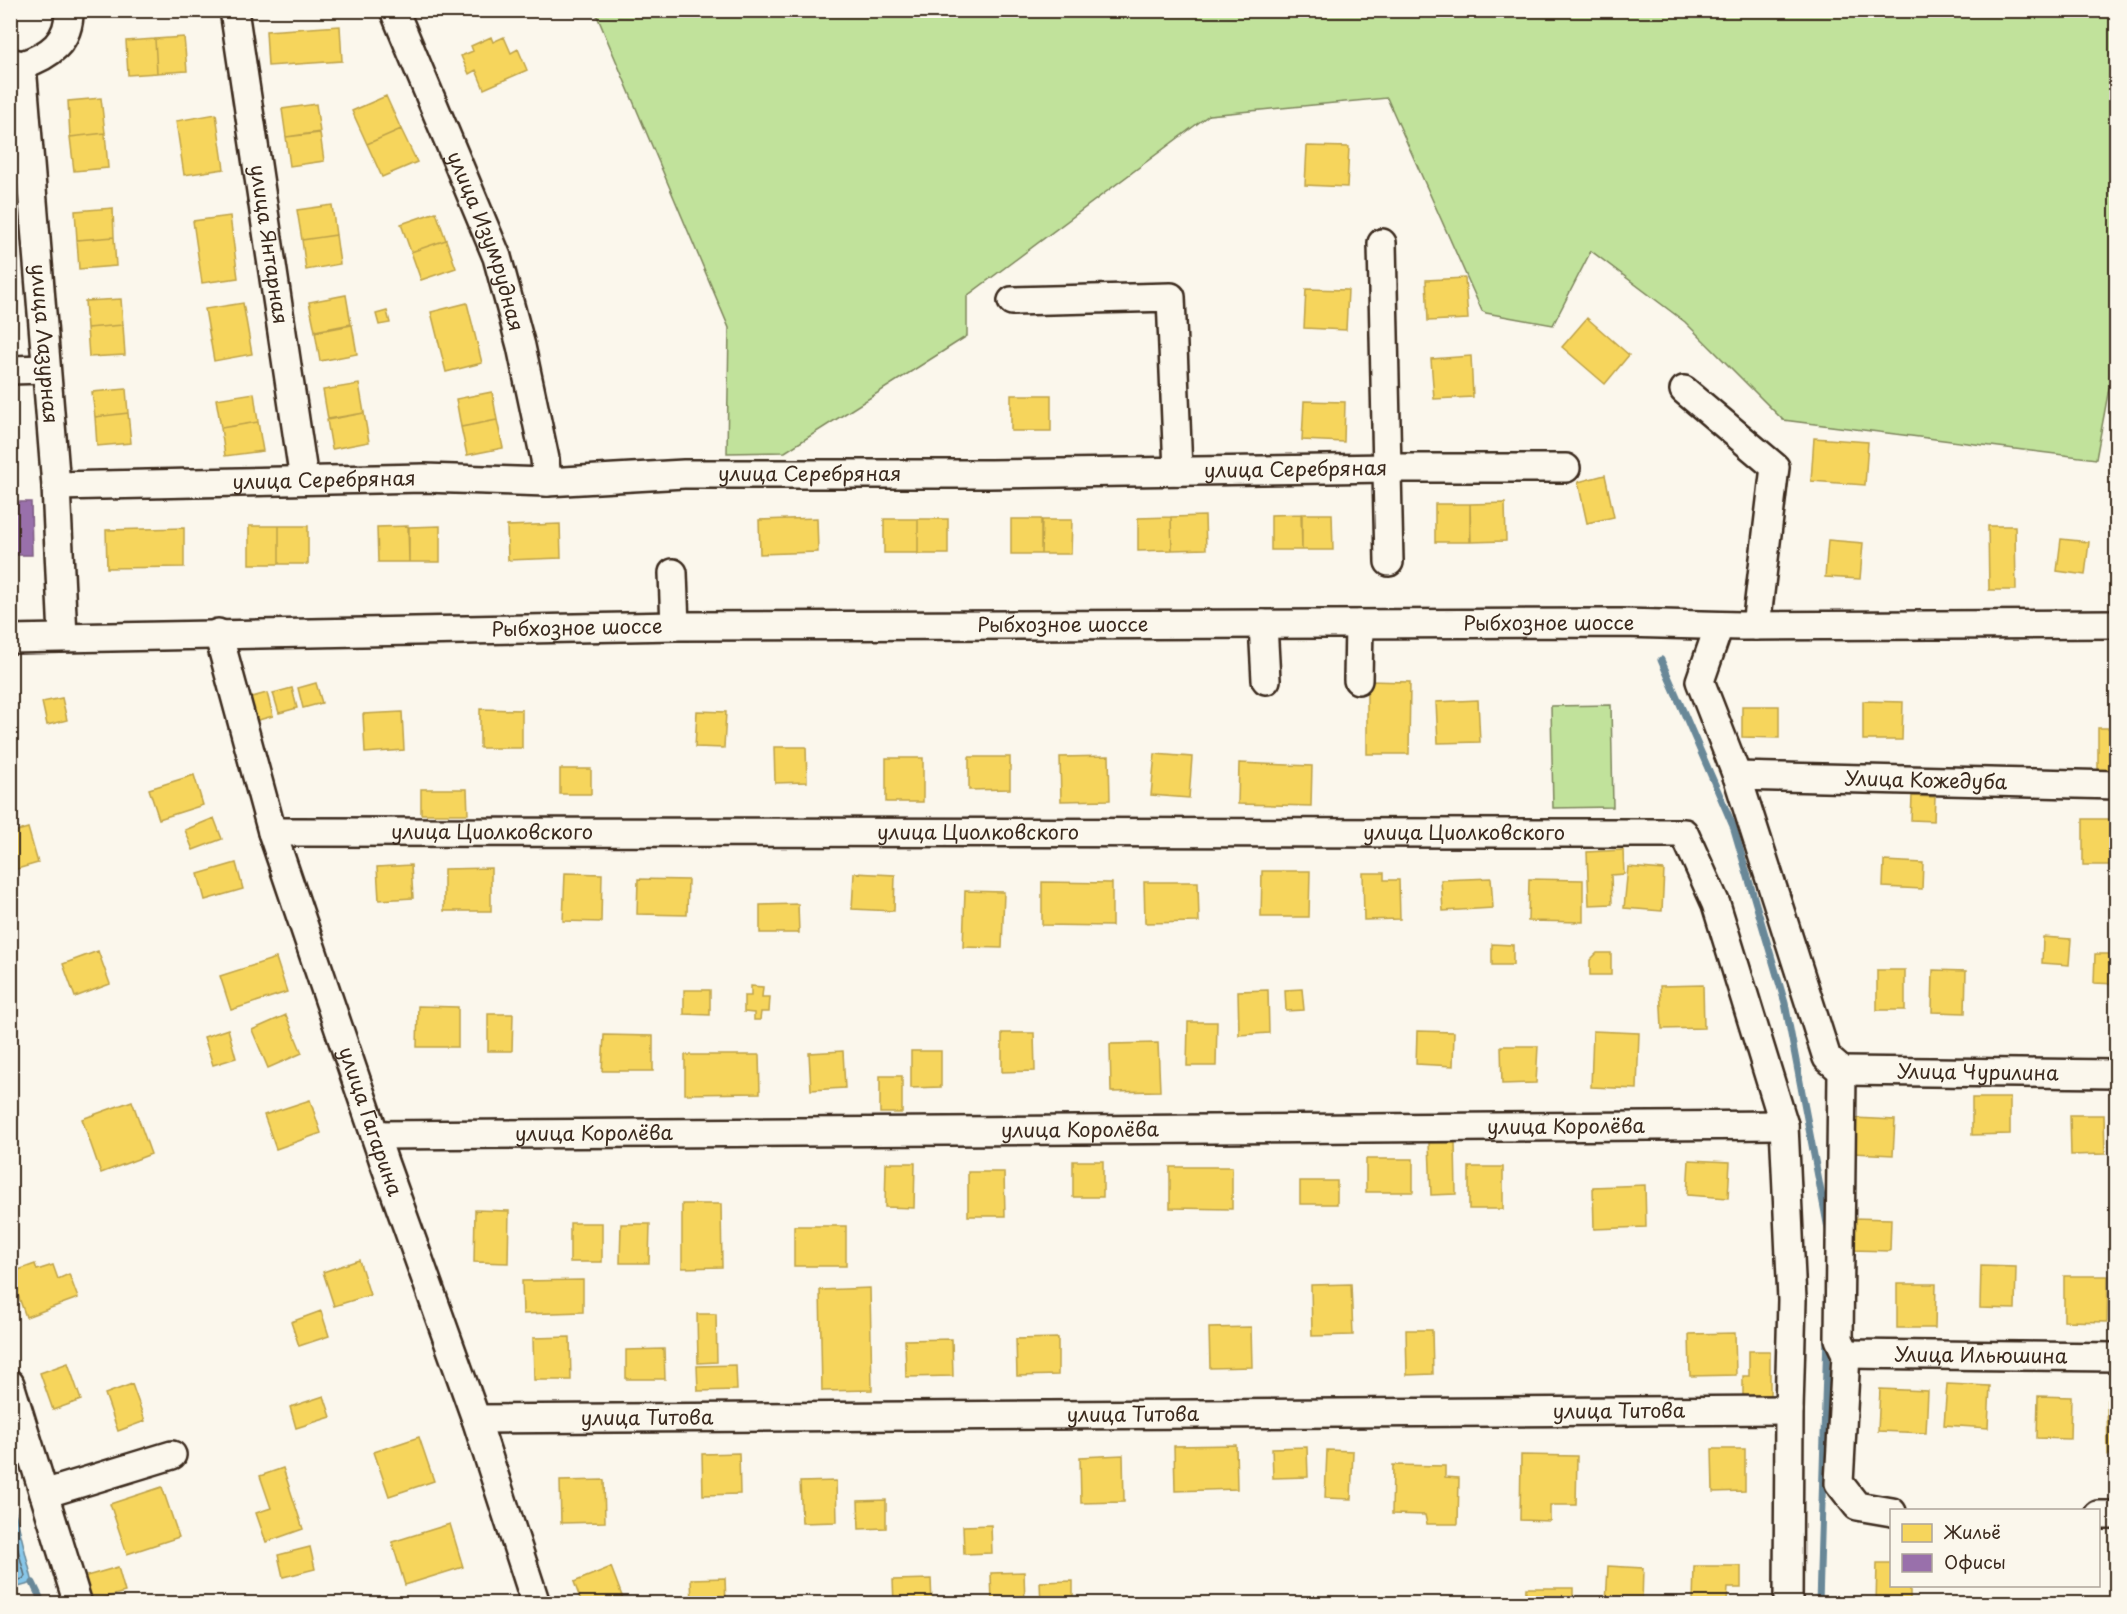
<svg xmlns="http://www.w3.org/2000/svg" width="2127" height="1614" viewBox="0 0 2127 1614" font-family="'Playpen Sans',sans-serif">
<style>
.green{fill:#c1e29b;stroke:#7e865c;stroke-width:1.5}
.water{fill:#88c7e9;stroke:#698898;stroke-width:1.5}
.homes{fill:#f6d55c;stroke:#bea249;stroke-width:1.5}
.offices{fill:#9970ab;stroke:#7d5b81;stroke-width:1.5}
.lines{fill:none;stroke-linecap:round;stroke-linejoin:round}
.shore{stroke:#5a696f;stroke-width:1.5}
.stream{stroke:#698898;stroke-width:7}
.minor-casing{stroke:#3b2a1e;stroke-width:32}
.minor{stroke:#fbf7ec;stroke-width:27}
.labels{text-anchor:middle;stroke-width:6;stroke-linejoin:round;paint-order:stroke}
.street-label{font-size:20px;fill:#3b2a1e;stroke:#fbf7ec}
</style>
<rect width="100%" height="100%" fill="#fbf7ec"/>
<filter id="ink" filterUnits="userSpaceOnUse"><feTurbulence type="fractalNoise" baseFrequency=".0167" numOctaves="2"/><feDisplacementMap in="SourceGraphic" scale="12" xChannelSelector="R" yChannelSelector="G"/><feConvolveMatrix kernelMatrix="1 2 1 2 8 2 1 2 1" color-interpolation-filters="sRGB"/></filter>
<g filter="url(#ink)">
<path class="green" d="M595 11H2116V389L2109 388 2096 459 1783 420 1685 322 1591 251 1553 325 1486 313 1482 311 1387 98 1209 115 967 296V336L785 452 727 453 729 328Z
M1611 705 1613 807 1553 808 1551 706Z"/>
<path class="water" d="M11 1495 33 1583 11 1589H10Z"/>
<path class="homes" d="M340 26 342 61 268 66 266 31Z
M184 37 187 71 157 73 155 39Z
M491 37 493 42 504 37 511 53 518 49 527 70 484 89 476 70 469 74 461 56 473 51 471 46Z
M155 39 157 73 128 75 126 41Z
M386 96 401 129 367 144 352 111Z
M101 98 105 133 70 137 68 101Z
M316 104 320 132 286 137 282 109Z
M216 114 224 169 184 175 176 121Z
M401 129 417 162 382 177 367 144Z
M105 133 108 168 74 171 70 137Z
M320 133 324 161 290 166 286 137Z
M1307 146 1349 147 1347 187 1305 185Z
M332 205 336 235 302 240 297 210Z
M113 208 114 237 77 240 75 211Z
M436 212 446 240 411 252 401 224Z
M230 216 238 278 202 283 193 221Z
M336 235 340 264 306 270 302 240Z
M114 237 116 266 79 269 77 240Z
M446 240 456 268 421 280 411 252Z
M1465 278 1468 319 1428 321 1426 280Z
M1306 289 1348 290 1346 330 1304 328Z
M346 295 351 324 315 331 309 302Z
M121 299 123 325 87 328 85 301Z
M243 303 252 354 214 361 205 309Z
M467 303 482 363 446 372 431 312Z
M387 311 390 323 379 325 376 314Z
M1587 318 1629 355 1605 384 1562 347Z
M123 325 125 355 89 357 87 328Z
M352 325 357 354 320 361 315 332Z
M1471 356 1473 397 1434 399 1431 359Z
M359 384 364 413 328 419 323 390Z
M126 389 128 413 95 417 92 392Z
M492 392 497 420 461 427 456 399Z
M254 393 258 422 221 428 216 399Z
M1011 395H1051V431H1011Z
M1304 401 1345 402 1344 442 1302 440Z
M128 413 131 443 97 446 95 417Z
M364 413 369 442 332 449 327 420Z
M497 420 503 448 467 455 461 427Z
M258 422 263 451 225 456 221 428Z
M1814 438 1868 442 1865 485 1811 481Z
M1605 475 1614 517 1587 523 1578 482Z
M1505 503 1506 541 1471 542 1470 504Z
M1435 504H1470V542H1435Z
M1301 514 1302 550H1271V515Z
M1302 514H1332L1333 550H1302Z
M1205 516 1206 549 1172 550 1171 517Z
M1171 517 1172 550 1138 551V518Z
M817 518 818 552 760 554 759 520Z
M884 519H918V553H884Z
M918 519H948V554H918Z
M1011 519H1041V554H1011Z
M1042 520H1072L1071 554H1041Z
M560 524 561 558 508 560 507 526Z
M249 526H279V564H249Z
M279 526H308V564H279Z
M408 526 409 562H378L377 527Z
M440 526V562H409V527Z
M1988 526H2015L2016 590H1989Z
M184 528V567L107 568 106 530Z
M2061 539 2089 542 2085 575 2057 571Z
M1828 540 1863 543 1860 579 1825 577Z
M1367 681 1410 682 1409 754H1367Z
M316 683 322 703 303 708 298 688Z
M292 688 297 708 279 713 273 693Z
M267 693 273 716 255 721 248 698Z
M62 698 67 720 47 725 42 702Z
M1478 700 1480 742 1438 743 1436 702Z
M1863 701 1903 702 1902 740H1863Z
M1742 706H1779V738L1742 737Z
M480 709 522 710V748H480Z
M697 711 726 712 724 748 695 747Z
M402 712 404 750 365 753 363 714Z
M2098 728H2116V770H2098Z
M774 747H806L807 782 775 783Z
M1155 754 1192 757 1189 798 1151 795Z
M1109 756 1110 800 1061 801 1060 757Z
M969 757H1010V789L969 790Z
M886 758H923V802H886Z
M1239 763 1312 766 1311 806 1238 804Z
M560 769H591V794H560Z
M194 775 203 805 159 819 149 789Z
M421 789H467L468 814H421Z
M1912 796 1935 797 1934 821 1911 820Z
M214 818 222 839 193 850 185 830Z
M2083 819H2116V865H2083Z
M28 828 38 863 10 871V833Z
M1623 850 1624 874 1611 875 1612 904 1589 905 1587 852Z
M1884 861 1923 863 1922 889 1883 887Z
M236 863 243 889 205 900 198 874Z
M411 865 413 898 379 900 377 867Z
M1628 867 1664 870 1662 911 1624 908Z
M491 868V911H444V869Z
M1262 871H1310L1309 917H1261Z
M565 873 602 874 601 922 563 921Z
M854 873 895 875 894 911 852 909Z
M1363 873H1384V880H1399L1400 919 1364 920Z
M1491 878 1493 908 1443 911 1441 880Z
M638 879 688 880 687 915 637 914Z
M1529 879 1583 880V922L1528 921Z
M1042 882 1112 883V926L1042 925Z
M1144 882H1198L1199 922 1145 923Z
M965 891 1004 892 1002 948 963 947Z
M798 904 799 933H760V905Z
M2043 937 2071 939 2069 965 2042 963Z
M1492 944 1513 945V965H1492Z
M98 951 110 984 75 997 63 964Z
M1597 953H1611V975H1590V960Z
M2095 954H2116V984L2094 983Z
M276 958 287 992 231 1010 220 976Z
M1877 970H1905V1010H1877Z
M1933 970 1966 971 1965 1013 1932 1012Z
M1703 985 1704 1028 1662 1029 1660 986Z
M751 986 763 987 762 997H770L769 1012H761L760 1020H754V1013L744 1012V996H751Z
M1302 989 1304 1010 1286 1011 1285 990Z
M684 990H710V1015L684 1014Z
M1268 990 1269 1033 1239 1035 1238 991Z
M418 1006 458 1007V1047H417Z
M488 1014H513L512 1051H488Z
M286 1015 302 1053 268 1068 252 1030Z
M1188 1022H1217L1216 1066H1187Z
M228 1029 236 1058 213 1065 204 1037Z
M1417 1031 1454 1032 1453 1066 1416 1064Z
M1593 1031 1639 1033 1637 1089 1591 1087Z
M1002 1033H1034L1035 1071 1002 1072Z
M604 1035 653 1036V1071H602Z
M1158 1043 1160 1091 1111 1092 1110 1044Z
M1501 1046H1538L1536 1083 1502 1084Z
M843 1051 845 1088 811 1090 809 1053Z
M911 1051H941V1087L911 1088Z
M685 1055H759L760 1093 685 1094Z
M880 1076H902V1113H880Z
M1972 1098H2010V1134L1972 1135Z
M310 1100 321 1133 276 1149 264 1115Z
M132 1101 151 1154 101 1173 82 1119Z
M2070 1115H2104L2105 1154 2071 1155Z
M1854 1118 1895 1120 1893 1155 1853 1153Z
M1429 1143H1455L1456 1194 1431 1195Z
M1366 1159H1413V1192H1366Z
M1689 1160 1730 1162 1728 1198 1687 1195Z
M1073 1161H1103V1197H1073Z
M886 1163H915L914 1208 885 1207Z
M1170 1167H1232V1209L1170 1208Z
M1469 1167H1503V1209H1469Z
M968 1172H1004L1005 1216H968Z
M1300 1181H1337V1204H1300Z
M1645 1185 1646 1227 1594 1229 1593 1187Z
M682 1204H721L722 1267 682 1268Z
M475 1210 509 1211 508 1263 474 1262Z
M1852 1218 1891 1219 1890 1251 1851 1250Z
M570 1223H602V1262H570Z
M621 1224H650L649 1263H620Z
M794 1226H846V1266H794Z
M359 1260 370 1295 334 1306 323 1272Z
M35 1264 37 1270 53 1265 58 1279 69 1274 78 1298 26 1317 10 1273Z
M1981 1266 2016 1267 2015 1309 1980 1308Z
M2064 1276H2108L2107 1322 2064 1321Z
M583 1280V1312L523 1314 522 1281Z
M1351 1284 1353 1335 1312 1336 1311 1285Z
M1897 1284H1936L1935 1328H1897Z
M870 1288 872 1390 822 1391 820 1290Z
M321 1311 329 1336 299 1346 291 1322Z
M697 1314H716L717 1362 698 1363Z
M1251 1327 1252 1367 1210 1368 1209 1328Z
M1406 1330H1432L1433 1374 1407 1375Z
M1735 1333 1736 1375 1690 1376 1689 1334Z
M570 1337 571 1380H534L533 1338Z
M1058 1338V1375L1017 1376 1016 1339Z
M952 1339 953 1376 906 1377 905 1340Z
M664 1349 665 1379H626V1350Z
M1749 1351H1770V1398H1743V1376H1749Z
M68 1363 81 1400 53 1410 40 1373Z
M736 1365 737 1390 698 1391 697 1366Z
M132 1384 145 1421 118 1431 105 1394Z
M1947 1384 1990 1386 1988 1428 1944 1425Z
M1880 1389 1928 1391 1926 1433 1878 1431Z
M324 1396 331 1417 296 1428 290 1407Z
M2038 1396 2071 1397 2070 1439 2037 1438Z
M2107 1400H2116V1455H2108Z
M419 1437 434 1481 389 1496 374 1452Z
M1236 1445 1237 1489 1175 1491 1174 1446Z
M1307 1447 1308 1477 1273 1478 1272 1448Z
M1712 1449H1745V1491L1713 1492Z
M1327 1450 1353 1451 1351 1499 1325 1498Z
M739 1453 740 1494 703 1495 702 1454Z
M1123 1455 1124 1502 1081 1503 1080 1457Z
M1521 1455 1577 1456 1576 1505H1550V1521L1520 1520Z
M1393 1465 1445 1466V1477L1459 1478 1458 1524H1427L1425 1515 1392 1514Z
M283 1468 303 1529 266 1542 256 1513 271 1508 260 1476Z
M604 1480 605 1522 561 1523 560 1481Z
M836 1481 837 1522 802 1523 800 1482Z
M162 1487 179 1537 127 1554 110 1504Z
M886 1500V1528L859 1529 858 1501Z
M450 1524 463 1567 405 1585 392 1542Z
M991 1525 992 1553 964 1554 963 1526Z
M310 1547 315 1569 283 1577 278 1555Z
M1877 1563H1892V1586H1910V1604H1876Z
M1608 1566 1643 1568 1642 1604H1606Z
M1694 1566H1741V1588H1728L1727 1602H1693Z
M118 1567 125 1592 89 1602 83 1577Z
M611 1567 625 1604H582L574 1582Z
M1024 1572 1025 1604H992L991 1573Z
M725 1578 726 1604H692L691 1579Z
M931 1579 932 1604H894L893 1580Z
M1073 1581V1604H1041L1040 1582Z
M1526 1588H1573V1604H1525Z
M1294 1598H1327V1604H1294Z"/>
<path class="offices" d="M10 502H31L32 555H10Z"/>
<g class="lines">
<path class="shore" d="M10 1520 25 1576 23 1579 10 1582"/>
<path class="stream" d="M1661 660 1733 826 1785 1003 1829 1234
M33 1583 43 1604
M1819 1604 1827 1335"/>
<defs>
<g id="minor">
<path id="s1" d="M234 10 304 480"/>
<path id="s2" d="M394 10 497 257 521 346 545 459 547 482"/>
<path id="s3" d="M10 62 22 65 56 486 63 637"/>
<path d="M22 65C49 56 70 42 69 10"/>
<path d="M1382 243 1389 562"/>
<path d="M1012 301 1171 297 1178 471"/>
<path d="M10 370 46 369"/>
<path d="M1684 390 1775 467 1756 626"/>
<path id="s4" d="M56 486 424 478 547 482 684 474H990L1388 468H1566"/>
<path d="M673 573 675 626"/>
<path d="M1263 624 1266 680"/>
<path d="M1719 626 1700 681 1737 776 1827 1058 1842 1071 1839 1339 1846 1354"/>
<path id="s5" d="M218 633 272 832 384 1162 476 1419 536 1604"/>
<path id="s6" d="M10 639 675 626 1622 623 1741 626 2116 624"/>
<path d="M1358 680 1359 624"/>
<path id="s7" d="M1737 776 2116 785"/>
<path id="s8" d="M272 832 1684 833 1716 904 1784 1125 1792 1300 1789 1410 1788 1604"/>
<path id="s9" d="M1842 1071 2116 1074"/>
<path id="s10" d="M375 1135 1784 1125"/>
<path id="s11" d="M1846 1354 2116 1357"/>
<path d="M1846 1354 1839 1483 1857 1506 1892 1512"/>
<path d="M10 1384 78 1604"/>
<path id="s12" d="M476 1419 1789 1410"/>
<path d="M44 1494 172 1455"/>
<path d="M2098 1515H2116"/>
</g>
</defs>
<use href="#minor" class="minor-casing"/>
<use href="#minor" class="minor"/>
</g>
</g>
<g class="labels">
<g class="street-label">
<text dy="7" stroke="none"><textPath href="#s2" startOffset="249">улица Изумрудная</textPath></text>
<text dy="7" stroke="none"><textPath href="#s1" startOffset="237">улица Янтарная</textPath></text>
<text dy="7" stroke="none"><textPath href="#s3" startOffset="292">улица Лазурная</textPath></text>
<text dy="7" stroke="none"><textPath href="#s4" startOffset="1240">улица Серебряная</textPath></text>
<text dy="7" stroke="none"><textPath href="#s4" startOffset="754">улица Серебряная</textPath></text>
<text dy="7" stroke="none"><textPath href="#s4" startOffset="268">улица Серебряная</textPath></text>
<text dy="7" stroke="none"><textPath href="#s6" startOffset="1053">Рыбхозное шоссе</textPath></text>
<text dy="7" stroke="none"><textPath href="#s6" startOffset="1539">Рыбхозное шоссе</textPath></text>
<text dy="7" stroke="none"><textPath href="#s6" startOffset="567">Рыбхозное шоссе</textPath></text>
<text dy="7" stroke="none"><textPath href="#s7" startOffset="189">Улица Кожедуба</textPath></text>
<text dy="7" stroke="none"><textPath href="#s8" startOffset="220">улица Циолковского</textPath></text>
<text dy="7" stroke="none"><textPath href="#s8" startOffset="706">улица Циолковского</textPath></text>
<text dy="7" stroke="none"><textPath href="#s8" startOffset="1192">улица Циолковского</textPath></text>
<text dy="7" stroke="none"><textPath href="#s9" startOffset="136">Улица Чурилина</textPath></text>
<text dy="7" stroke="none"><textPath href="#s5" startOffset="512">улица Гагарина</textPath></text>
<text dy="7" stroke="none"><textPath href="#s10" startOffset="1191">улица Королёва</textPath></text>
<text dy="7" stroke="none"><textPath href="#s10" startOffset="705">улица Королёва</textPath></text>
<text dy="7" stroke="none"><textPath href="#s10" startOffset="219">улица Королёва</textPath></text>
<text dy="7" stroke="none"><textPath href="#s11" startOffset="135">Улица Ильюшина</textPath></text>
<text dy="7" stroke="none"><textPath href="#s12" startOffset="1143">улица Титова</textPath></text>
<text dy="7" stroke="none"><textPath href="#s12" startOffset="657">улица Титова</textPath></text>
<text dy="7" stroke="none"><textPath href="#s12" startOffset="171">улица Титова</textPath></text>
</g>
</g>
<rect width="2127" height="1614" fill="none" stroke="#fbf7ec" stroke-width="36"/>
<rect x="18" y="18" width="2091" height="1578" fill="none" stroke="#3b2a1e" stroke-width="2" filter="url(#ink)"/>
<rect x="1890" y="1509" width="210" height="78" fill="#fbf7ec" stroke="#aea59a" stroke-width="1.5"/>
<rect x="1902" y="1524" width="30" height="18" fill="#f6d55c" stroke="#aea59a" stroke-width="1.5"/>
<text x="1944" y="1539" font-size="18" fill="#3b2a1e">Жильё</text>
<rect x="1902" y="1554" width="30" height="18" fill="#9970ab" stroke="#aea59a" stroke-width="1.5"/>
<text x="1944" y="1569" font-size="18" fill="#3b2a1e">Офисы</text>
</svg>
